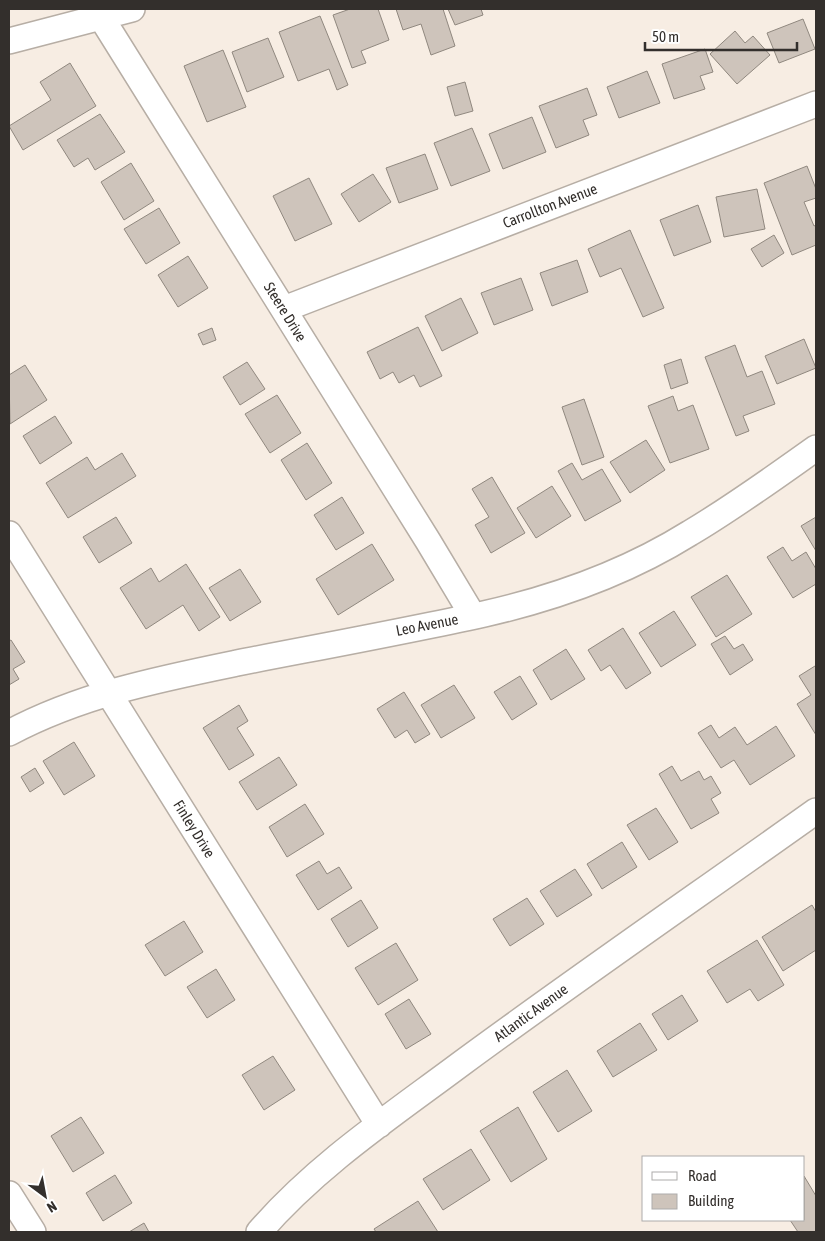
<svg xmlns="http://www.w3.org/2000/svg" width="825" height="1241" viewBox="0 0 825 1241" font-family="'Asap Condensed',sans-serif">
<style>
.building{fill:#cec4bb;stroke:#90887f}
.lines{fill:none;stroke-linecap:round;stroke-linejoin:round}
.minor-casing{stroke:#b7aea5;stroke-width:28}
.minor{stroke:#fff;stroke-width:25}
.labels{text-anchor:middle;stroke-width:4;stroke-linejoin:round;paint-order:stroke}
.street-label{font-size:15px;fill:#332f2c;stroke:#fff}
</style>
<rect width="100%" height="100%" fill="#f7ede3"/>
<path class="building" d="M350 9H378L389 40 361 51 366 63 352 68 333 15Z
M396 9H443L455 46 431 55 421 24 403 30Z
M448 9H481L483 15 455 25Z
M320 16 348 85 337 90 329 69 298 81 279 32Z
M803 19 815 49 779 63 767 33Z
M735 31 745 43 753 36 770 55 737 84 710 54Z
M268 38 284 77 247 92 232 52Z
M705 49 713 72 700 76 705 89 674 99 662 64Z
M223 50 246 107 207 122 184 66Z
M70 63 96 106 23 150 9 126 51 100 40 82Z
M647 71 660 103 619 118 607 87Z
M465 82 473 111 455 116 447 87Z
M587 88 597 115 583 120 589 135 556 148 539 106Z
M100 114 125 152 95 170 88 158 74 167 57 140Z
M532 117 546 152 503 169 489 134Z
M472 128 490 171 451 186 434 143Z
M425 154 438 189 399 203 386 168Z
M131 163 154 201 124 220 101 182Z
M807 166 816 189V198L804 202 814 226 816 225V245L792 255 764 183Z
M373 174 391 202 359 222 341 194Z
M309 178 332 224 295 241 273 196Z
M757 189 765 229 724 237 716 197Z
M698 205 711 242 674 256 660 220Z
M159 208 180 243 146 264 124 229Z
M630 230 664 308 643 317 621 268 600 277 588 249Z
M774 235 784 253 762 267 751 249Z
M188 256 208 288 178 307 158 275Z
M577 260 588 292 552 306 540 273Z
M521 278 533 310 494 325 481 293Z
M461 298 478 333 442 351 425 316Z
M418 327 442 376 420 387 414 375 399 383 393 372 380 379 367 352Z
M212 328 216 340 203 345 198 334Z
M804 339 816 368 777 384 765 356Z
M735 345 747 377 762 371 775 404 743 416 749 431 736 436 705 357Z
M681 359 688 383 671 389 664 365Z
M247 362 265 389 240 405 223 377Z
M25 365 47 400 10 424 9 375Z
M277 395 301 433 270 453 245 414Z
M673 396 678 411 693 405 709 449 670 463 648 406Z
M584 399 604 457 582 465 562 407Z
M55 416 72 443 40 464 23 436Z
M646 440 665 470 630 493 610 462Z
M307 443 332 483 306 500 281 460Z
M122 453 136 476 68 518 46 483 87 457 95 470Z
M572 463 582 480 602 469 621 501 585 521 558 471Z
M492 477 525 533 491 553 475 525 489 517 472 489Z
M552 486 571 516 536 538 517 508Z
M342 497 364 533 336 550 314 515Z
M116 517 132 543 99 563 83 537Z
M816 517V551L801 526Z
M372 544 394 580 338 615 316 579Z
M783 547 792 561 806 552 816 569V584L793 598 767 557Z
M186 564 220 617 199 631 183 605 146 629 120 588 151 568 159 582Z
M240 569 261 602 230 621 209 588Z
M727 575 752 614 716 637 691 597Z
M674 611 696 645 661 667 639 633Z
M623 628 651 673 626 689 610 665 601 671 588 650Z
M725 636 734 649 743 644 753 660 730 675 711 644Z
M11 640 25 662 13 669 19 679 9 685V641Z
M566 649 585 679 551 700 533 670Z
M815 666 816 667V735L797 704 811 695 799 676Z
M520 676 537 704 512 720 494 692Z
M454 685 475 718 441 738 421 705Z
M404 692 430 734 415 743 407 730 395 738 377 709Z
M239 705 248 721 237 728 254 755 229 770 203 728Z
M711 725 719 738 735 727 747 745 776 726 795 756 750 785 734 760 721 768 698 733Z
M74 742 95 776 64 795 43 761Z
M279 757 297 785 257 810 239 782Z
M672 766 681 781 699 771 704 780 711 776 721 793 711 799 719 813 691 829 659 774Z
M35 768 44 783 30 792 21 777Z
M305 804 324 834 287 857 269 827Z
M656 808 678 842 649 860 627 825Z
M622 842 637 867 602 889 587 864Z
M319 861 327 874 339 867 352 888 318 910 296 875Z
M575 869 592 895 557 917 540 891Z
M527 898 544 924 510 946 493 919Z
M361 900 378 928 348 947 331 919Z
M812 905 816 912V950L783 971 762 937Z
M184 921 203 952 165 976 145 945Z
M757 940 784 985 758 1001 750 989 727 1003 707 971Z
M396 943 418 980 378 1005 355 968Z
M216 969 235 1000 207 1018 187 987Z
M682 995 698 1021 668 1040 652 1014Z
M409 999 431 1034 406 1049 385 1014Z
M640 1023 657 1050 613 1077 597 1051Z
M273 1056 295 1090 264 1110 242 1075Z
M567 1070 592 1111 558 1132 533 1092Z
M518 1107 547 1159 511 1182 480 1131Z
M81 1117 104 1153 73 1172 51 1136Z
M471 1149 490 1180 443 1210 423 1179Z
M115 1175 132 1203 103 1221 86 1193Z
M804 1176 816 1196V1232H798L790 1220H804Z
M418 1201 438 1232H376L374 1229Z
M144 1223 149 1232H129Z"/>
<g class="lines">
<defs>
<path id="minor" d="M96 9 428 541 473 616
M9 41 132 9
M284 309 816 104
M9 534 379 1125
M9 733C80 695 159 679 237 663 319 647 402 632 484 614 555 598 629 571 690 533 734 507 775 477 816 448
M9 1194 33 1232
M259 1232C317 1165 391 1116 462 1063 579 977 698 895 816 811"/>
</defs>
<use href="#minor" class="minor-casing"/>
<use href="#minor" class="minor"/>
</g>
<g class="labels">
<g class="street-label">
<text transform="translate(550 206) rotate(-21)" y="5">Carrollton Avenue</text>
<text transform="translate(285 312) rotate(58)" y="5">Steere Drive</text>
<text transform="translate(427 625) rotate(-11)" y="5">Leo Avenue</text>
<text transform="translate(194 829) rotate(58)" y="5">Finley Drive</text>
<text transform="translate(531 1013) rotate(-36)" y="5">Atlantic Avenue</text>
</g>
</g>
<rect width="825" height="1241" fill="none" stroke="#332f2c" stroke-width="20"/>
<rect x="642" y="1156" width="162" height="65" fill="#ffffff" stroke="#adacab"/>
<rect x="652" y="1172" width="25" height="8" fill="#ffffff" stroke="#adacab"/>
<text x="688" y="1181" font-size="15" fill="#332f2c">Road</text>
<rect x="652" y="1194" width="25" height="15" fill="#cec4bb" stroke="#adacab"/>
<text x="688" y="1206" font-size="15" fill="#332f2c">Building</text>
<g transform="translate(45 1196) rotate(148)" stroke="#ffffff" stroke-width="4" paint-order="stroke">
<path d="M0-4L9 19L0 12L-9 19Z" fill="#332f2c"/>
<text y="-8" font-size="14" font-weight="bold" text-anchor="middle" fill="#332f2c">N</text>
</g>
<path d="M645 42v8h152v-8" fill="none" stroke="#332f2c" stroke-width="2.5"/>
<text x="652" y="42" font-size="15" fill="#332f2c" stroke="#ffffff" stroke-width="4" paint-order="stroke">50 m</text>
</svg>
